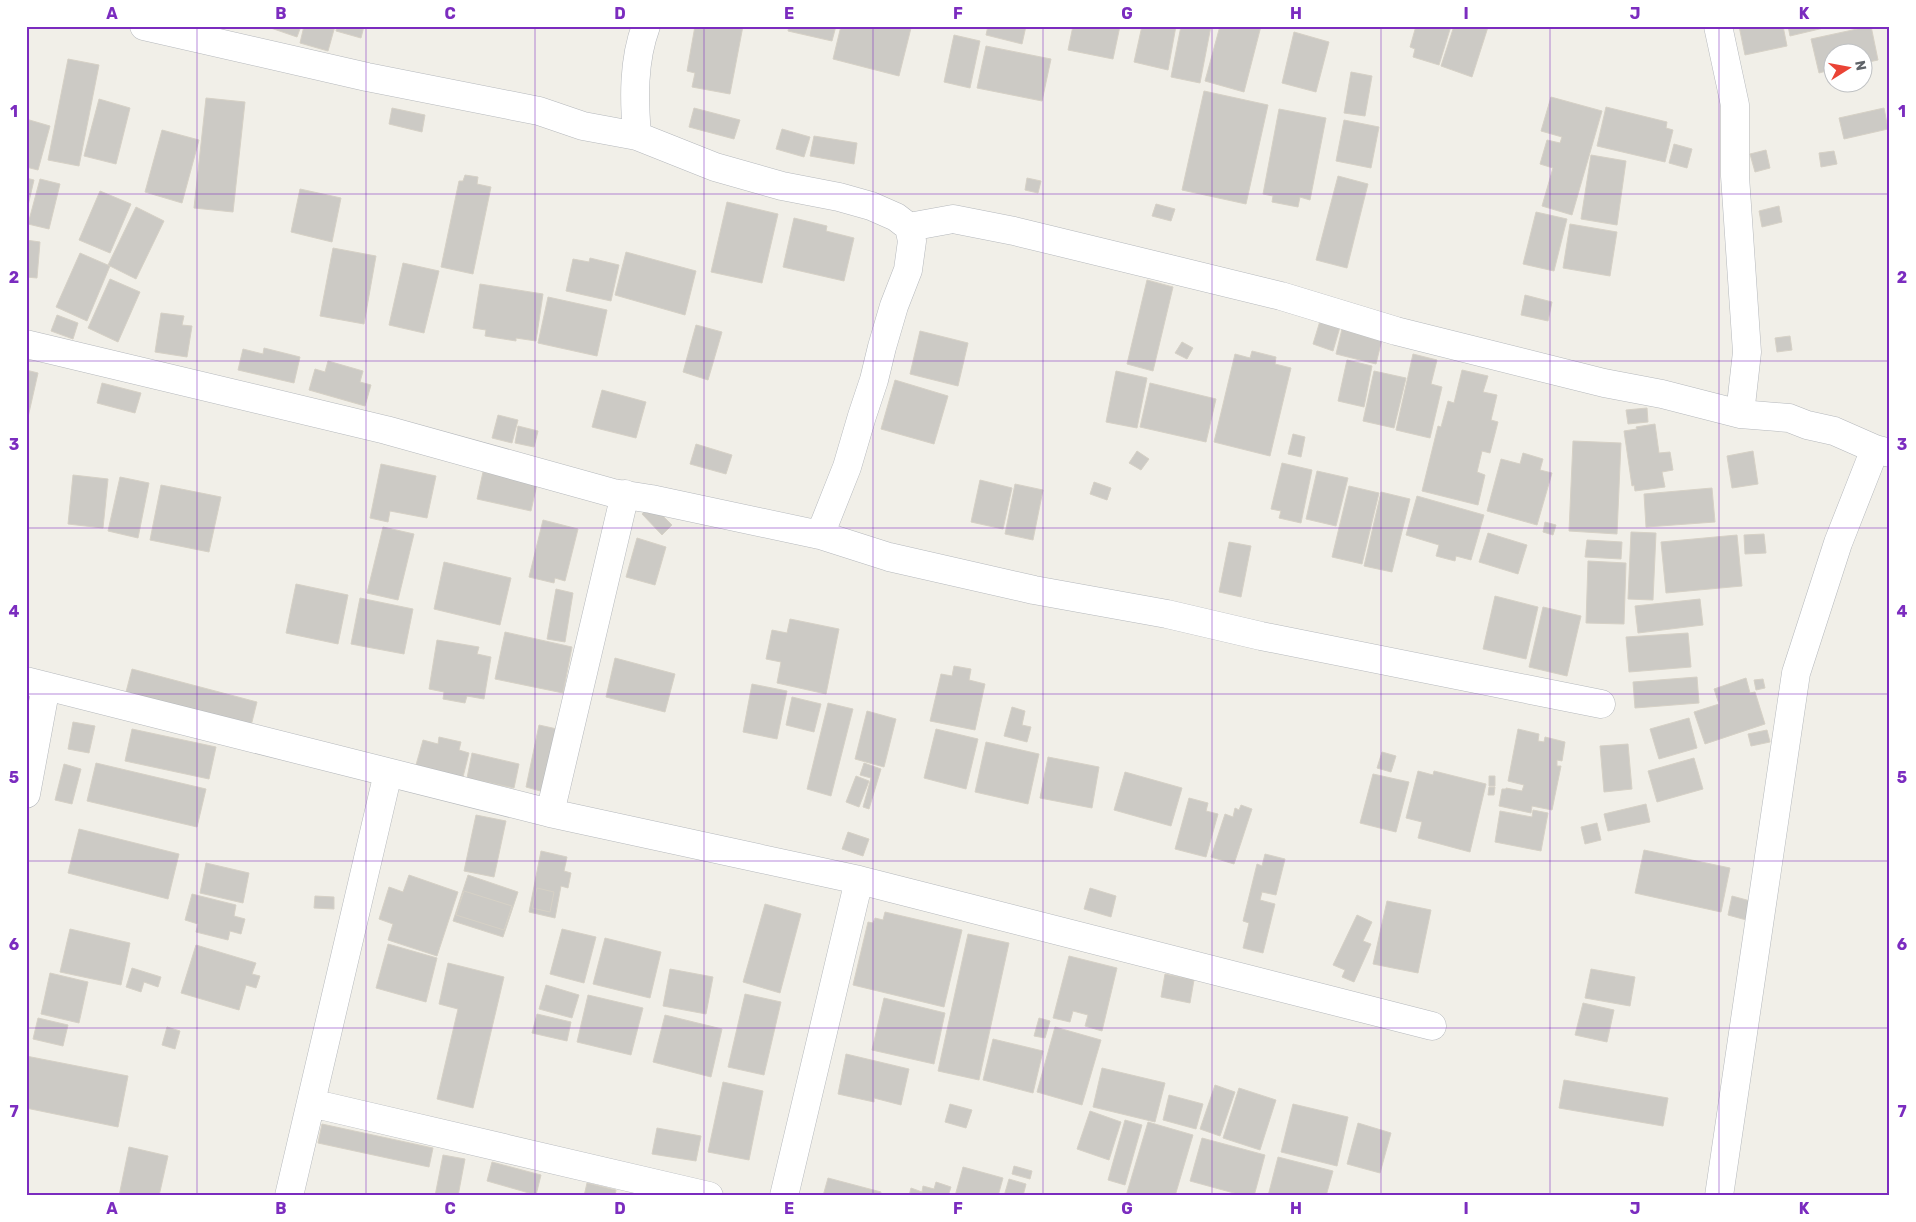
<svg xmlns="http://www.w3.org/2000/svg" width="1916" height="1222" viewBox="0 0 1916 1222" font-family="Rubik,sans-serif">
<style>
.building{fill:#cccac5;stroke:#d6d1c6}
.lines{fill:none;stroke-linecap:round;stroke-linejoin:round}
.street-casing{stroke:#b5b8bc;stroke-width:29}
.street{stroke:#fff;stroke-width:28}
.grid{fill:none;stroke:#7b2cbf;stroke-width:1;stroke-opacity:0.55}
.neatline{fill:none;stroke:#7b2cbf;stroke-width:2}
.grid-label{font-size:16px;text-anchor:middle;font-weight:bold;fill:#7b2cbf}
</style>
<rect width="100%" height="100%" fill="#f1efe8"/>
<path class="building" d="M265 26H301L297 37Z
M304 26H335L328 51 300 43Z
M337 26H364L361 38 336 31Z
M695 26H743L730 94 692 87 695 73 687 71Z
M789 26H836L832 41 788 31Z
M841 26H902L911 28 899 76 833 59Z
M988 26H1026L1022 44 986 35Z
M1073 26H1120L1113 59 1068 50Z
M1142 26H1176L1168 70 1134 62Z
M1181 26H1211L1200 83 1171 77Z
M1220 26H1261L1244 92 1205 81Z
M1416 26H1451L1439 65 1413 57 1415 49 1410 47Z
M1454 26 1488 27 1472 77 1441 66Z
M1739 26H1783L1787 46 1745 55Z
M1788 26H1832L1790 36Z
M1871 26 1878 60 1864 63V52H1834V69L1819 73 1811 39Z
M1294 32 1329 42 1316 92 1282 83Z
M954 35 980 41 970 88 944 82Z
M986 46 1051 59 1042 101 977 88Z
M68 59 99 65 79 166 48 160Z
M1351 72 1372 76 1365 116 1344 113Z
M1204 91 1268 105 1246 204 1182 190Z
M1551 97 1602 111 1572 215 1542 206 1553 168 1540 164 1547 140 1560 143 1562 137 1541 131Z
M206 98 245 102 233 212 194 208Z
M99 99 130 108 116 164 84 156Z
M1606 107 1667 122 1666 128 1673 130 1665 162 1597 146Z
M392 108 425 115 422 132 389 124Z
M694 108 740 120 734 139 689 127Z
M1884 108 1888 129 1844 139 1839 118Z
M1279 109 1326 118 1310 200 1300 197 1298 207 1272 202 1273 196 1263 194Z
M26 119 50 126 38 170 26 167Z
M1344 120 1379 127 1371 168 1336 161Z
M782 129 810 137 804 157 776 149Z
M162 130 199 140 182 203 145 192Z
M814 136 857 143 854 164 810 156Z
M1674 144 1692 149 1687 168 1669 163Z
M1766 150 1770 168 1755 172 1750 154Z
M1834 151 1837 164 1821 167 1819 153Z
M1591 155 1626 161 1617 225 1581 219Z
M465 175 478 177 477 184 491 187 473 274 441 267 459 181H463Z
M1338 176 1368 184 1347 268 1316 260Z
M26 178 34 180 26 214Z
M1027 178 1041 181 1038 193 1025 190Z
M40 179 60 184 49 229 28 224Z
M300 189 341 198 332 242 291 232Z
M100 191 131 204 110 253 79 240Z
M727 202 778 214 762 283 711 272Z
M1156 204 1175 209 1171 221 1152 216Z
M1779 206 1782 222 1762 227 1759 211Z
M136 207 164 221 136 279 108 265Z
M1536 212 1567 219 1554 271 1523 264Z
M794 218 827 226 826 231 854 238 844 281 783 267Z
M1570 224 1617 232 1610 276 1563 268Z
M26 240 40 242 37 278 26 277Z
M333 248 376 256 364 324 320 316Z
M626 252 696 271 685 315 615 295Z
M80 253 110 266 87 321 56 307Z
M590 258 619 265 611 301 566 291 573 259 589 262Z
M403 263 439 271 424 333 389 325Z
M110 279 140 292 118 342 88 328Z
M1147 280 1173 287 1153 371 1127 364Z
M480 284 543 294 536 341 516 338V341L485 336 486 330 473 328Z
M1525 295 1552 302 1548 321 1521 315Z
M548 297 607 310 597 356 538 343Z
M161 313 184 316 182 325 192 326 187 357 155 352Z
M57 315 78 323 73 339 51 331Z
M1320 321 1340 327 1333 351 1313 344Z
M696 325 722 332 708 380 683 372Z
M1342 329 1382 339 1376 364 1336 354Z
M920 331 968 343 958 386 910 374Z
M1790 336 1792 350 1777 352 1775 338Z
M1182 342 1193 348 1187 359 1175 353Z
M264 348 300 357 294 383 238 370 243 349 263 354Z
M1252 351 1276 357 1275 364 1291 368 1270 456 1214 442 1235 354 1250 358Z
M1413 354 1437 360 1431 384 1442 387 1430 438 1396 430Z
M1347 360 1372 366 1364 407 1338 401Z
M328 361 363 371 360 382 371 385 365 406 309 390 315 369 325 372Z
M26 370 38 373 26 426Z
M1462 370 1488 376 1483 392 1497 395 1491 420 1498 422 1490 453 1482 451 1477 472 1485 475 1478 505 1422 491 1438 426 1441 427 1448 401 1454 403Z
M1116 371 1147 378 1137 428 1106 422Z
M1374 371 1406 378 1394 428 1363 421Z
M895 380 948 396 934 444 881 429Z
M102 383 141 393 135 413 97 403Z
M1150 383 1216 399 1206 442 1140 427Z
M602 390 646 402 636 438 592 427Z
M1647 408 1648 422 1628 424 1626 410Z
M498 415 518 420 512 443 492 438Z
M1655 424 1659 453 1670 452 1673 470 1662 472 1665 487 1635 491 1634 485 1632 486 1624 431 1637 429 1636 427Z
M518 426 538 431 534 447 515 443Z
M1293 434 1305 437 1301 457 1288 454Z
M1573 441 1621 443 1617 534 1569 531Z
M696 444 732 455 726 474 690 464Z
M1137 451 1149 459 1141 470 1129 463Z
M1753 451 1758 484 1732 488 1727 456Z
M1523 453 1543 459 1540 470 1552 473 1537 525 1487 511 1501 459 1520 464Z
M1282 463 1312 470 1301 523 1279 518 1281 511 1271 509Z
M381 464 436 476 427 518 390 511 388 522 370 518Z
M1317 471 1348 478 1336 526 1306 519Z
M483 472 537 484 531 511 477 499Z
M73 475 108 479 103 528 68 524Z
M120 477 149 483 138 538 108 531Z
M980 480 1012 488 1003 529 971 522Z
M1094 482 1111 488 1107 500 1090 494Z
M1015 484 1043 490 1033 540 1005 534Z
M161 485 221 497 209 552 150 540Z
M1349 486 1379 493 1362 564 1332 557Z
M1712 488 1715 522 1646 527 1644 494Z
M1381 492 1410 499 1392 572 1364 566Z
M1417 496 1484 515 1471 560 1456 556 1455 561 1436 556 1439 545 1406 535Z
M652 505 672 525 662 535 642 514Z
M543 520 578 529 565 581 555 578 554 583 529 577Z
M1545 522 1556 525 1553 535 1543 532Z
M383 527 414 534 398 600 367 593Z
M1631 532 1656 533 1653 600 1628 599Z
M1488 533 1527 545 1518 574 1479 562Z
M1764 534 1766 553 1745 554 1744 535Z
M1737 535 1742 586 1666 593 1661 542Z
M637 538 666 547 655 585 626 577Z
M1587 540 1622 542 1621 559 1585 557Z
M1229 542 1251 546 1241 597 1219 592Z
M1588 561 1626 563 1624 624 1586 623Z
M444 562 511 578 500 625 434 609Z
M296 584 348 595 338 644 286 633Z
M556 589 573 593 565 642 547 639Z
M1495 596 1538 607 1526 659 1483 649Z
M360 598 413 609 404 654 351 644Z
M1700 599 1703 625 1638 633 1635 606Z
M1543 607 1581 616 1567 676 1529 667Z
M790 619 839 629 826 694 777 683 781 662 766 659 772 630 787 633Z
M505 632 572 647 563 693 495 679Z
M1688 633 1691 667 1629 672 1626 637Z
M437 640 479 647 477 654 491 657 484 699 467 696 465 703 443 699 444 692 429 689Z
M615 658 675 674 665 712 606 697Z
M954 666 971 669 969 680 985 684 975 730 930 721 941 674 952 676Z
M132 669 257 702 251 726 126 692Z
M1697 677 1699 703 1635 708 1633 682Z
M1746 678 1750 693 1755 692 1765 724 1705 744 1694 712 1719 704 1714 689Z
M1763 679 1765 688 1756 690 1754 680Z
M752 684 787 691 777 739 743 732Z
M792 697 821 704 814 732 786 725Z
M828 703 853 709 831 796 807 789Z
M1012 707 1025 711 1022 725 1031 727 1027 742 1004 736Z
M867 711 896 719 884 767 855 759Z
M1689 718 1697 748 1659 759 1650 729Z
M73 722 95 726 89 753 68 749Z
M539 725 557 729 544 792 526 787Z
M132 729 216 747 209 779 125 761Z
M936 729 978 739 966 789 924 778Z
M1518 729 1539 734 1538 741 1544 742 1545 737 1565 742 1562 761 1557 760V766H1561L1552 810 1532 806 1531 813 1499 806 1502 789H1506V788L1522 791 1524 785 1508 781Z
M1767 730 1770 742 1751 746 1748 734Z
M439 737 461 742 459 750 469 753 463 777 416 765 423 740 438 744Z
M986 742 1039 754 1028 804 975 792Z
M1628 744 1632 789 1604 792 1600 746Z
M1382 752 1396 756 1391 772 1377 768Z
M472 753 519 764 514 788 467 778Z
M1048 757 1099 767 1092 808 1040 798Z
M1694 758 1703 789 1657 802 1648 771Z
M96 763 206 789 197 827 87 801Z
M864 763 881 769 869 809 863 807 871 778 860 775Z
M64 764 81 769 72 804 55 800Z
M1418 771 1433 775 1434 771 1486 784 1470 852 1418 838 1422 822 1406 818Z
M1125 772 1182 788 1171 826 1114 810Z
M1373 774 1409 782 1396 832 1360 823Z
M856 776 869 781 859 807 846 802Z
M1489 776H1495V786H1489Z
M1489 787H1495L1494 795H1488Z
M1189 798 1208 803 1206 811 1218 814 1206 857 1175 849Z
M1646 804 1650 822 1608 831 1604 814Z
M1241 805 1252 809 1234 864 1211 857 1225 814 1233 817 1235 808 1239 810Z
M1533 810 1548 813 1541 851 1495 842 1500 811 1532 817Z
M476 815 506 821 494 877 464 871Z
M1597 823 1601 840 1585 844 1581 827Z
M79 829 179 854 168 899 68 873Z
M848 832 869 839 863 856 842 849Z
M1644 850 1730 868 1721 912 1635 893Z
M541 851 567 857 564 871 571 873 568 888 561 886 555 918 529 912Z
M1265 854 1285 859 1276 895 1262 892 1260 900 1275 904 1263 953 1243 948 1249 923 1243 921 1257 864 1262 866Z
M206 863 249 873 243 903 200 893Z
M409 875 458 892 437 956 388 940 393 924 379 919 389 887 403 892Z
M468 875 518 892 503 937 453 921Z
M537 888 554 892 550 912 532 908Z
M1090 888 1116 896 1111 917 1084 909Z
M464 891 512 906 504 930 456 915Z
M192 894 236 905 234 916 245 919 241 934 230 931 228 940 196 932 198 924 185 920Z
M315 896 334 897V909L314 908Z
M1732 896 1754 902 1750 921 1728 915Z
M1387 901 1431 910 1418 973 1373 964Z
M765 904 801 914 780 993 743 982Z
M885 912 962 930 944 1007 853 985 868 922 873 923 875 918 883 920Z
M1357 915 1372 922 1363 941 1371 944 1354 982 1342 977 1345 970 1333 965Z
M70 929 130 943 121 985 60 972Z
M562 929 596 937 584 983 550 974Z
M968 934 1009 943 979 1080 938 1071Z
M605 938 661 952 650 998 593 984Z
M388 944 437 958 426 1002 376 988Z
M196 945 256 963 252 974 260 976 256 988 246 985 239 1010 181 993Z
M1069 956 1117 968 1102 1031 1085 1026 1088 1015 1073 1011 1070 1022 1053 1018Z
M448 963 504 977 473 1108 437 1099 458 1009 439 1004Z
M132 968 161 977 158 987 144 982 141 992 126 987Z
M670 969 713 977 706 1014 663 1006Z
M1591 969 1635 977 1630 1006 1585 998Z
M50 973 88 982 79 1023 41 1014Z
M1165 974 1194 980 1190 1003 1161 997Z
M546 985 579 995 572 1018 539 1009Z
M745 994 781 1002 764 1075 728 1067Z
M588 995 643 1008 631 1055 577 1042Z
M884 998 945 1013 934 1064 872 1050Z
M1583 1003 1614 1010 1607 1042 1575 1035Z
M537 1014 571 1022 567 1041 532 1033Z
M665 1015 722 1029 711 1077 653 1062Z
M38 1018 68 1025 63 1046 33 1039Z
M1039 1018 1050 1021 1045 1038 1034 1036Z
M167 1027 180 1031 175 1049 162 1045Z
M1055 1027 1101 1040 1082 1105 1037 1092Z
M993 1039 1043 1051 1033 1093 983 1080Z
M846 1054 909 1069 901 1105 874 1098V1102L838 1094Z
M26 1056 128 1076 118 1127 26 1108Z
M1102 1068 1165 1083 1155 1122 1093 1107Z
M1564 1080 1668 1098 1663 1126 1559 1108Z
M723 1082 763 1091 749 1160 708 1152Z
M1215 1085 1235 1092 1220 1136 1200 1129Z
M1239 1088 1276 1100 1260 1150 1223 1138Z
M1169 1095 1203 1104 1196 1129 1163 1120Z
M950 1104 972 1110 966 1128 945 1122Z
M1293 1104 1348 1117 1337 1166 1281 1152Z
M1090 1111 1121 1122 1109 1160 1077 1149Z
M1125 1120 1142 1125 1125 1185 1108 1180Z
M1148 1122 1193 1135 1175 1196H1126Z
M1358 1123 1391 1133 1380 1173 1347 1164Z
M322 1124 433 1148 429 1167 318 1143Z
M657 1128 701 1136 696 1161 652 1154Z
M1202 1138 1265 1155 1254 1196H1245L1190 1181Z
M129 1147 168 1156 159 1196H119Z
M443 1155 465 1159 458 1196H435Z
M1278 1157 1333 1171 1326 1196H1268Z
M492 1162 541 1175 536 1195 487 1181Z
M1014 1166 1032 1171 1030 1179 1012 1174Z
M963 1167 1003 1178 998 1196H955Z
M828 1178 881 1192 880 1196H823Z
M1009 1179 1026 1184 1023 1196H1004Z
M936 1182 951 1187 948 1196H909L911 1188 922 1192 923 1186 934 1189Z
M587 1183 616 1190 615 1196H584Z"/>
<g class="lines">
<defs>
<path id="street" d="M144 26 367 77 539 111 583 126 637 136 715 167 782 186 839 197 871 206 896 217 909 227 912 241 908 270 894 306 882 347 874 380 862 416 847 467 820 535
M1718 26 1735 105V176L1747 352 1740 414
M637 136C634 99 633 61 646 26
M909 227 953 219 1014 231 1281 296 1396 331 1604 383 1662 394 1740 414 1789 418 1807 425 1834 431 1875 449 1890 453
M26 344 386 430 613 493 651 499 820 535 889 557 1034 590 1167 614 1261 636 1601 704
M26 681 550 813 859 880 1432 1026
M26 794 46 686
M550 813 625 494
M311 1103 709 1196
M289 1196 388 773
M784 1196 859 880
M1719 1196 1796 673 1838 543 1875 449"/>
</defs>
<use href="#street" class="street-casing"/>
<use href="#street" class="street"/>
</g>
<path class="grid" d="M197 26V1196M366 26V1196M535 26V1196M704 26V1196M873 26V1196M1043 26V1196M1212 26V1196M1381 26V1196M1550 26V1196M1719 26V1196M26 194H1890M26 361H1890M26 528H1890M26 694H1890M26 861H1890M26 1028H1890"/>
<rect width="1916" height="1222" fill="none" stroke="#ffffff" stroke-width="55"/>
<g transform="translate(1848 68) rotate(79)"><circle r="24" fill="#ffffff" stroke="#bfc1c3"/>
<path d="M0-4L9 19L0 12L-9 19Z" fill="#ea4335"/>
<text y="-8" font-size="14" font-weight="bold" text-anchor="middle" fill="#5f6368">N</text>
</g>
<rect x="28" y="28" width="1860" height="1166" class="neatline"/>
<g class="grid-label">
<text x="112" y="19">A</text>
<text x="281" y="19">B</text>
<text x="450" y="19">C</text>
<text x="620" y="19">D</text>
<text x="789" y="19">E</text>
<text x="958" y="19">F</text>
<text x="1127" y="19">G</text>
<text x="1296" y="19">H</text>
<text x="1466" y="19">I</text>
<text x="1635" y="19">J</text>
<text x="1804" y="19">K</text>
<text x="14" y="117">1</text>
<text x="1902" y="117">1</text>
<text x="14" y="283">2</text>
<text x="1902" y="283">2</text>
<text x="14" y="450">3</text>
<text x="1902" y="450">3</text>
<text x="14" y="617">4</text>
<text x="1902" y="617">4</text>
<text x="14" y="783">5</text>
<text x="1902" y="783">5</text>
<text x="14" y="950">6</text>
<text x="1902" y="950">6</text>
<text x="14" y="1117">7</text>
<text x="1902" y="1117">7</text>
<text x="112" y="1214">A</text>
<text x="281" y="1214">B</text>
<text x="450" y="1214">C</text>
<text x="620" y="1214">D</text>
<text x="789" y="1214">E</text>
<text x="958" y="1214">F</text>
<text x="1127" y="1214">G</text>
<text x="1296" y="1214">H</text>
<text x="1466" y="1214">I</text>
<text x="1635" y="1214">J</text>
<text x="1804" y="1214">K</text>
</g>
</svg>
